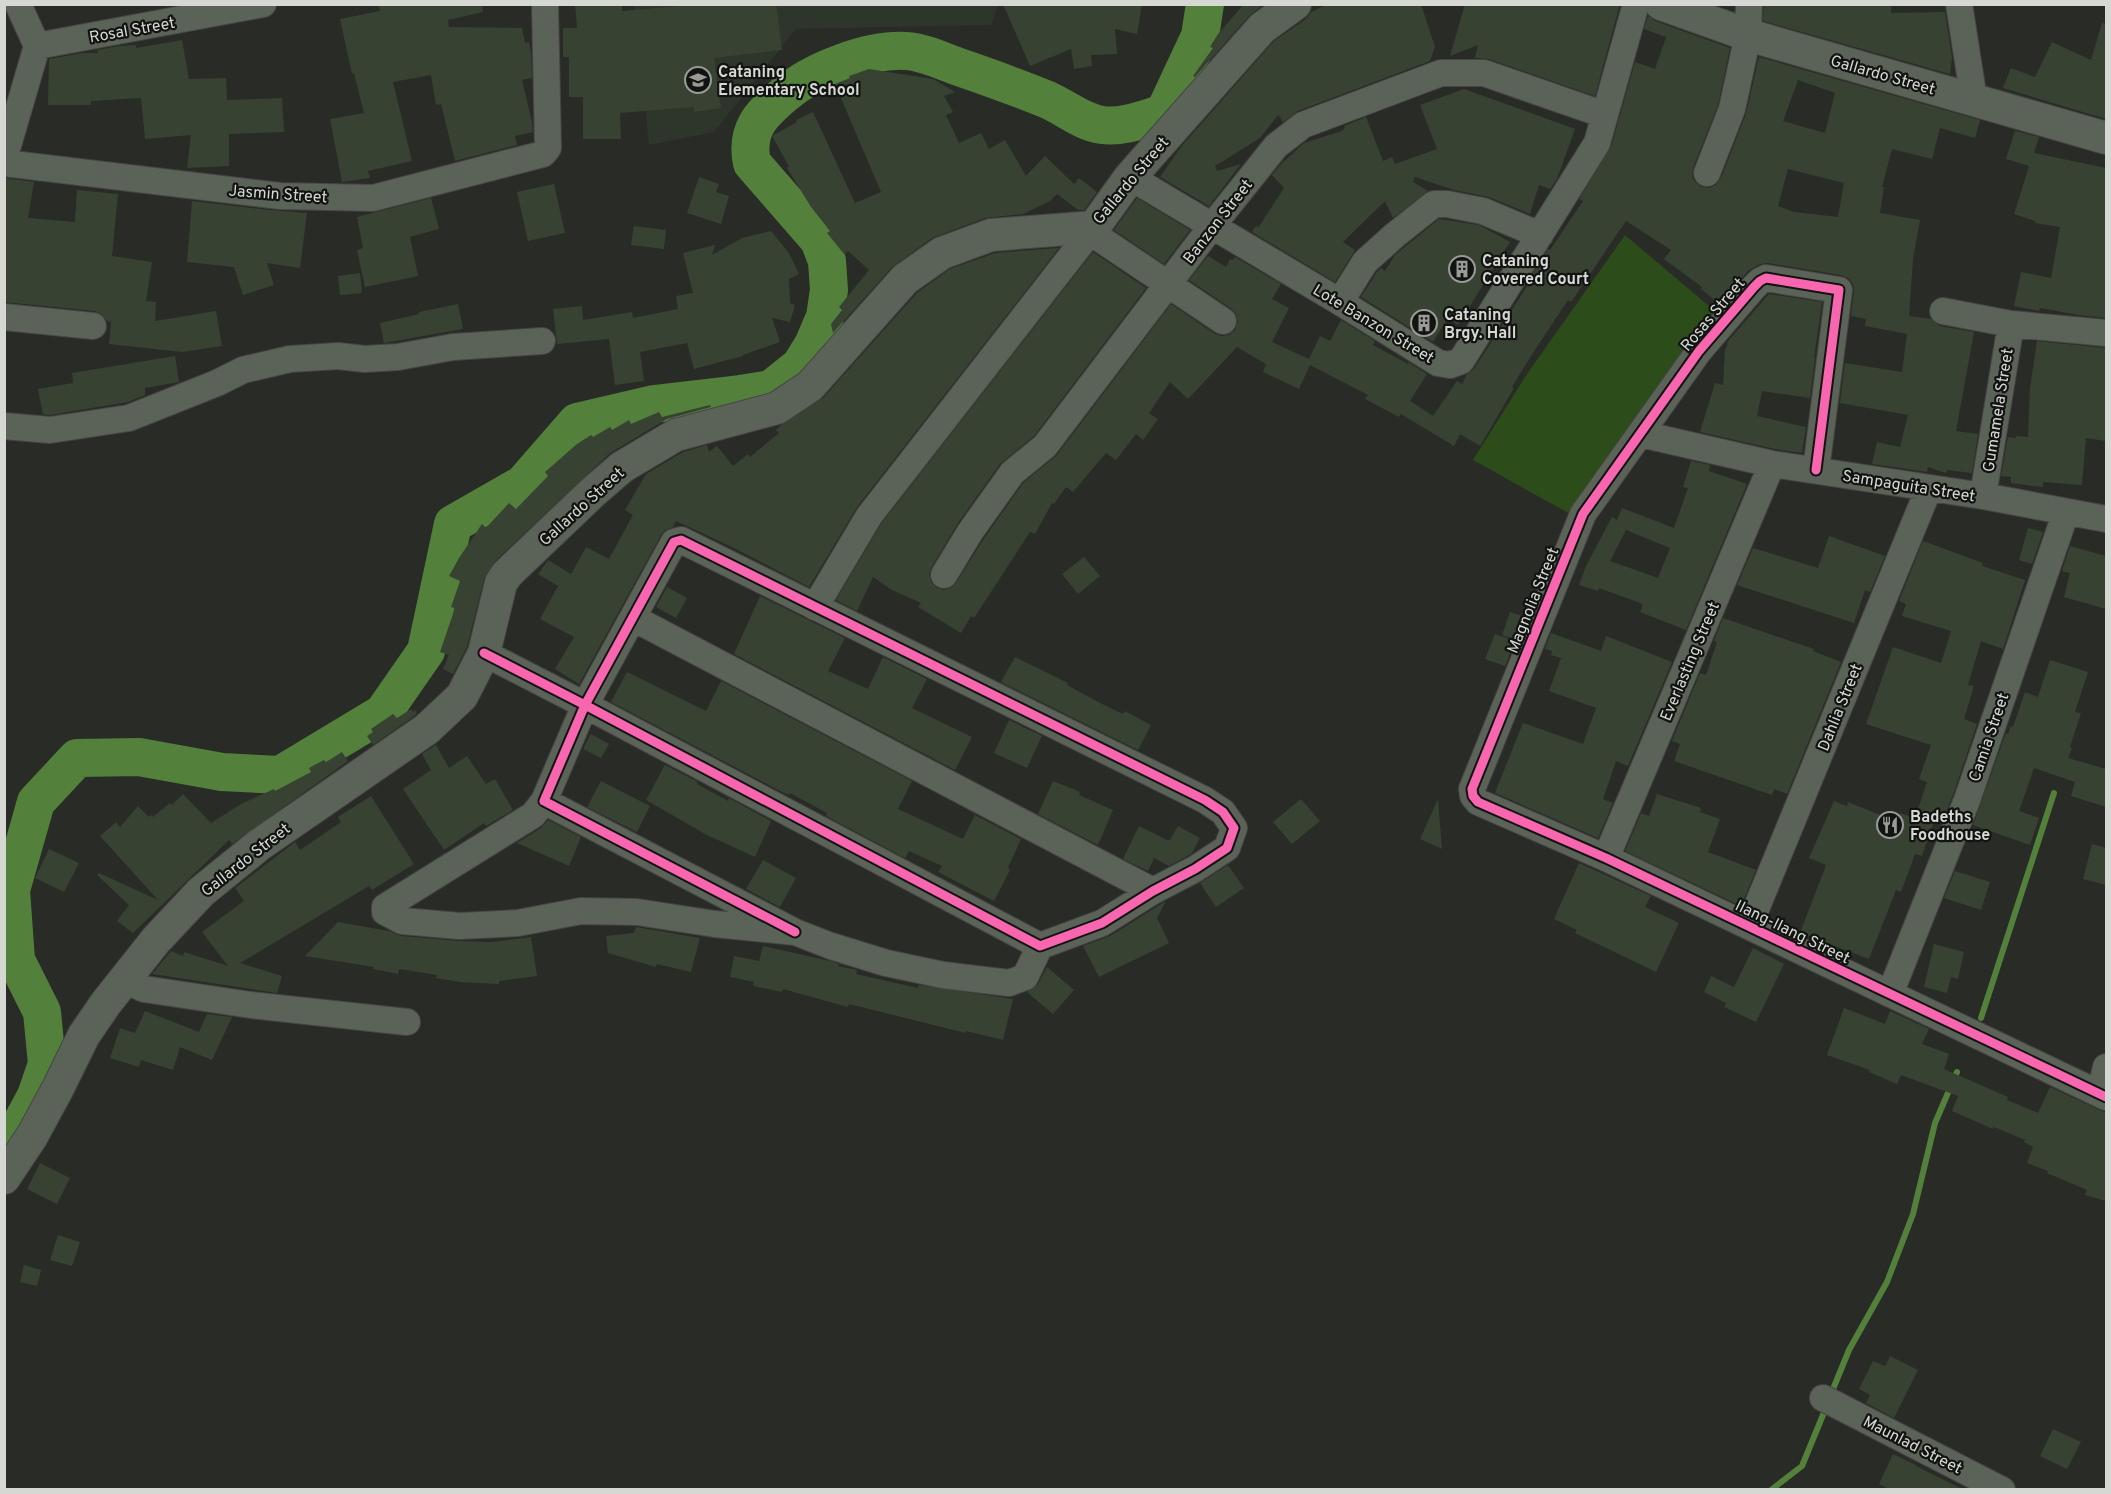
<svg xmlns="http://www.w3.org/2000/svg" width="2111" height="1494" viewBox="0 0 2111 1494" font-family="Overpass,sans-serif">
<style>
.built{fill:#2e352a}
.green{fill:#2c4c19}
.lines{fill:none;stroke-linecap:round;stroke-linejoin:round}
.stream{stroke:#53813b;stroke-width:6}
.river{stroke:#53813b;stroke-width:38}
.building{fill:#384232;fill-rule:evenodd}
.minor-casing{stroke:#454644;stroke-width:28}
.tertiary-casing{stroke:#454644;stroke-width:34}
.minor{stroke:#5b6258;stroke-width:26}
.tertiary{stroke:#5b6258;stroke-width:32}
.cycleway-casing{stroke:#121411;stroke-width:13}
.cycleway{stroke:#f766af;stroke-width:9}
.labels{text-anchor:middle;stroke-width:4.5;stroke-linejoin:round;paint-order:stroke}
.street-label{font-size:16px;fill:#d6d8d4;stroke:#121411}
.poi-label{font-size:16px;font-weight:bold;fill:#d6d8d4;stroke:#121411;text-anchor:start}
</style>
<rect width="100%" height="100%" fill="#292b27"/>
<path class="built" d="M634 5H998L991 25 796 29 714 132 649 145Z"/>
<path class="green" d="M1625 235 1716 312 1570 514 1473 460 1527 374Z"/>
<g class="lines">
<path class="stream" d="M1981 1018 2054 793
M1831 1394 1849 1350 1887 1282 1913 1214 1935 1123 1957 1072
M1771 1490 1802 1466 1825 1410"/>
<path class="river" d="M4 1143 16 1133 36 1096 47 1064 42 1012 16 960 11 890 36 802 77 758 139 757 222 772 280 775 383 713 426 651 453 524 523 484 577 422 654 404 740 394 771 389 800 366 813 345 825 317 829 290 827 261 819 240 752 163C745 130 761 114 785 94 813 70 868 49 906 51 924 52 942 61 959 67 988 77 1019 88 1048 100 1066 108 1082 122 1102 125 1122 128 1144 119 1164 113L1200 36 1205 4"/>
</g>
<path class="building" d="M378 4H482L483 12 448 20 449 27 522 28 525 43 529 42 531 52 532 78 522 80 532 122 533 132 515 136 517 145 455 161 441 104 436 105 431 75 393 82 412 161 368 171 370 178 342 182 330 119 364 113 354 73 352 74 340 19 380 11Z
M575 4H622V11L705 4H776L782 50 714 58 721 108 694 112V107L620 113 621 139H583V97H569V57H563V28H577Z
M1003 4H1142L1137 34 1115 29 1117 54 1091 55 1092 66 1074 69 1071 49 1030 66Z
M1244 4H1264L1249 16 1195 77 1193 76 1213 48 1210 47 1218 34Z
M1328 4H1421L1435 47 1430 61 1298 111 1283 122 1278 115 1260 138 1215 166 1217 171 1241 164 1209 206 1160 177 1181 147 1274 41 1306 19 1311 12Z
M1465 4H1620L1595 96 1489 59 1475 58 1478 45 1450 56Z
M1764 4 1891 6V13L1945 12 1952 58 1950 74 1763 21Z
M1648 16 1655 21 1730 48 1718 105 1693 168 1692 176 1695 182 1702 187 1709 188 1716 185 1721 178 1746 114 1759 57 1980 120 1975 138 1940 128 1932 159 1892 149 1882 187H1884L1880 213 1920 220 1913 259 1909 316 1931 319 1940 326 1974 332 1956 431 1978 434 1972 473 1947 470 1946 473 1928 467 1927 472 1872 464 1877 442 1900 447 1908 415 1840 403 1845 363 1902 372 1907 334 1865 326 1866 319 1851 316 1854 291 1853 284 1848 278 1841 275 1768 263 1760 264 1749 270 1719 304 1701 289 1702 287 1664 259 1671 250 1626 221 1571 302 1568 300 1529 359 1512 387 1514 388 1480 446 1460 434 1454 446 1401 414 1399 417 1365 399 1368 395 1310 365 1299 389 1263 372 1266 364 1237 347 1188 399 1170 382 1149 413 1158 419 1143 440 1136 434 1116 460 1106 453 1073 492 1066 487 1054 504 1052 503 1035 534 1030 532 974 618 971 616 961 633 918 607 921 603 892 590 873 577 857 611 836 600 881 524 1093 252 1146 288 1034 436 1000 464 958 523 931 568 929 574 931 582 937 588 944 590 951 588 956 583 983 540 1023 483 1057 455 1171 304 1215 334 1221 336 1229 335 1235 330 1238 321 1236 314 1232 309 1189 280 1208 256 1226 267 1230 259 1233 260 1235 257 1281 284 1272 299 1289 308 1272 342 1309 359 1320 336 1330 341 1341 320 1375 341 1373 345 1408 364V362L1427 374 1410 401 1433 416 1457 381 1462 384 1467 374 1474 369 1533 277 1531 276 1548 249 1550 250 1583 201 1579 199 1611 147 1635 62 1655 69 1666 37 1644 29ZM1798 80 1835 93 1825 133 1783 121ZM1788 169 1844 183 1838 217 1794 212 1778 206Z
M2102 23 2106 24V119L2003 88 2011 68 2035 77 2052 42 2091 60Z
M182 40 189 79 226 78 227 100 282 98 284 132 229 134V166L187 168 191 135 145 139 141 98 91 101V105H48L49 59 83 53H98L97 50 120 46 136 45V48Z
M869 69 933 79 955 92 944 96 953 112 946 115 959 143 981 133 989 149 1005 140 1026 176 1045 156 1074 184 1079 178 1097 192 1084 210H1078L1057 194 1050 201 1023 214 985 218 932 238 892 267 833 333 831 324 842 310 839 307 869 270 848 251 844 254 827 233 830 231 811 207 787 168 789 166 772 136 797 122 796 120 813 112 855 203 881 192 835 84 850 78 849 76Z
M1464 89 1575 129 1557 179 1550 189 1539 185 1530 214 1489 197 1454 190 1415 177 1413 182 1428 191 1393 218 1385 201 1343 242 1355 250 1335 282 1252 232 1256 226 1258 228 1284 188 1272 175 1281 164 1304 143 1342 131 1345 128 1344 126 1366 117 1383 161 1392 157 1395 164 1437 149 1420 105Z
M2015 131 2039 137 2034 153 2106 168V318L2079 315 2040 308 2039 311 2014 306 2021 272 2051 278 2060 227 2035 223V221L2014 214 2029 166 2006 159Z
M699 177 719 184 716 192 729 196 721 224 687 213Z
M4 178 34 182 28 218 75 222 77 190 118 194 112 256 152 262 146 301 156 302 155 321 216 311 222 346 182 352 109 344 111 322 107 321 101 314 95 311 4 302Z
M554 184 565 233 528 241 517 192Z
M431 198 439 229 410 237 418 276 365 287 357 250 363 248 357 217Z
M1137 198 1190 230 1164 264 1114 230Z
M192 201 270 210 307 213 300 268 267 263 274 285 243 295 234 267 187 262Z
M1439 219 1479 225 1510 242 1458 325 1448 318 1433 342 1361 297 1377 272 1381 268 1385 271 1395 255Z
M634 226 666 230 664 249 631 245Z
M771 231 789 253 799 274 789 279 790 303 795 305 790 322 772 318 780 342 743 355V356L694 369 687 343 640 352 644 381 615 385 609 339 557 344 553 309 582 306 583 320 632 312 633 318 678 309 676 296 693 293 683 253 715 245 712 255 742 238Z
M1059 248 857 507 809 587 732 547 676 521 673 527 665 530 661 535 579 684 555 669 574 637 540 619 558 586 538 574 548 560 571 574 586 547 609 559 633 515 625 510 646 474 683 452 707 445 709 452 717 446 733 466 748 454 750 457 779 433 776 430 780 426 823 398 917 293 950 269 995 253Z
M360 273 362 293 340 295 338 276Z
M1769 294 1822 302 1814 358H1815L1810 398 1762 391 1757 416 1806 427 1802 453 1775 449 1700 432 1715 383 1723 385 1725 349H1726L1728 341Z
M458 304 463 329 384 343 380 323 419 314V312Z
M2037 341 2106 348V441L2086 438 2082 485 2043 482V487L2011 483V477L2001 476 2008 437 2016 438V436L2028 437 2030 388Z
M175 356 179 382 145 388V395L128 402 50 415 43 414 38 389 73 383 72 373Z
M710 405 711 407 667 419 610 453 495 561 484 579 467 647 453 674 443 669 449 655 440 652 455 608 451 607 460 581 449 576 459 558 482 524 486 528 509 503 516 509 548 476 545 472 577 444 591 435 593 437 610 427 612 430 629 420 631 424 659 412 662 417Z
M1691 461 1710 465 1709 471 1747 484 1686 630 1640 612 1643 604 1599 588 1598 591 1579 585 1586 566 1612 517 1617 520 1622 508 1674 528 1688 488 1683 487ZM1626 530 1670 548 1658 578 1610 561Z
M2028 528 2043 532 2032 564 2019 560Z
M1829 536 1885 556 1870 592 1865 590 1854 623 1737 585 1753 548 1818 568Z
M1923 541 1983 563 1982 566 2025 580 2003 649 1981 641 1968 685 1974 686 1964 719 1977 724 1953 795 1942 822 1935 819 1922 856 1915 854 1901 892 1896 890 1869 959 1800 933 1826 865 1809 858 1834 801 1847 806 1848 802 1897 822 1900 813 1915 818 1927 782 1919 779 1931 745 1866 724 1893 647 1941 663 1951 631 1902 616 1906 604 1899 601Z
M2070 546 2106 556V609L2064 597 2070 573 2062 571Z
M1084 557 1100 576 1078 594 1062 574Z
M667 587 687 598 676 618 656 607Z
M760 596 845 638 828 671 868 689 883 657 927 679 912 708 972 737 955 770 734 654Z
M1510 612 1525 617 1516 640 1502 635Z
M1723 618 1814 649 1813 651 1841 662 1787 794 1774 789 1772 795 1674 761 1680 744 1672 741 1700 673 1706 675 1717 642 1714 641Z
M1551 633 1601 651 1606 636 1672 662 1628 766 1616 761 1603 799 1613 803 1598 838 1495 793 1523 723 1583 744 1596 708 1549 691 1561 658 1551 655 1552 651 1545 649Z
M1495 634 1515 641 1505 666 1485 659Z
M1015 657 1068 683 1067 685 1100 703 1123 714 1125 711 1151 725 1138 750 1001 682Z
M2050 660 2088 672 2075 712 2081 713 2070 747 2072 748 2068 758 2106 769V807L2071 796 2075 782 2034 768 2019 811 2039 818 2030 845 1973 825 2006 733 2008 734 2011 726 2013 727 2025 692 2038 697Z
M627 672 706 711 721 681 912 781 898 809 963 839 975 815 1021 839 1008 868 1010 870 994 901 938 872 942 866 909 851 905 858 826 816 827 813 790 793 789 795 784 793 611 702Z
M411 709 413 712 415 710 417 714 373 745 367 736 373 732 371 729 393 714 397 718Z
M1009 720 1042 736 1027 768 994 753Z
M591 734 609 744 601 758 583 749Z
M436 745 449 768 467 756 486 784 495 779 513 810 486 826 484 823 444 850 403 789 431 770 422 754Z
M342 752 348 761 232 844 229 840 133 933 117 921 129 905 97 875 99 873 158 900 100 836 116 822 120 827 138 806 149 817 151 815 153 817 170 803 172 805 183 794 211 823 241 804 274 789 275 791 311 772 309 768 324 760 326 762Z
M665 765 698 782 697 784 728 801 729 798 771 821 755 857 707 835 646 800Z
M601 781 650 806 637 832 587 807Z
M1053 781 1080 792 1079 795 1113 810 1098 845 1038 814Z
M1657 794 1701 808 1700 812 1720 819 1708 852 1756 870 1741 906 1625 851 1641 813 1649 816Z
M371 796 414 864 372 890 369 886 240 963 282 976 277 993 152 974 171 951 183 956 184 952 228 966 202 932 244 901 235 888 295 842 300 850 341 822 338 817Z
M1301 799 1320 821 1292 844 1273 822Z
M1438 799 1442 849 1420 839Z
M548 820 581 837 569 866 517 843 541 828Z
M1139 826 1167 840H1170L1178 826 1200 838 1192 853 1187 856 1169 866 1154 858 1148 871 1123 859Z
M2092 844 2106 848V885L2083 879Z
M49 849 79 863 64 892 35 878Z
M763 860 796 878 780 907 746 889Z
M1579 863 1651 896 1645 907 1679 923 1656 972 1575 933 1577 930 1554 919Z
M1228 865 1244 888 1216 907 1200 883Z
M1955 871 1990 882 1981 910 1944 898Z
M1166 901 1157 918 1169 943 1099 977 1083 946 1110 936Z
M338 922 389 931 401 936 459 941 492 942 531 937 537 976 499 981V984L460 982 436 978 437 975 399 969 398 974 373 969 374 967 305 956Z
M636 927 700 938 691 972 657 964 656 967 608 953 606 936 634 933Z
M1934 944 1964 952 1958 979 1951 977 1947 993 1924 987Z
M763 946 830 961 839 964 838 966 857 970 856 974 918 988 919 985 1013 999 1003 1040 966 1031V1033L849 1004 848 1007 783 989 782 992 753 986 754 982 730 977 734 956 759 961Z
M1753 948 1784 964 1756 1022 1724 1007 1726 1003 1704 992 1711 976 1734 987Z
M1047 967 1074 990 1053 1014 1027 992 1038 984Z
M1844 1008 1885 1024 1890 1011 1929 1029 1922 1044 1949 1054 1944 1069 2008 1097 2007 1100 2038 1113 2050 1087 2106 1113V1201L2085 1195 2087 1190 2047 1173 2048 1171 2027 1163 2033 1147 2024 1142 2025 1140 1994 1127 1993 1129 1952 1111 1958 1096 1901 1075 1897 1084 1869 1072 1870 1070 1827 1055Z
M145 1011 199 1032 207 1014 232 1017 212 1060 180 1047 173 1070 141 1060 139 1067 110 1058 120 1028 135 1033Z
M40 1163 70 1178 57 1204 27 1189Z
M58 1235 80 1242 72 1266 50 1260Z
M24 1265 41 1270 37 1286 20 1282Z
M1890 1356 1918 1370 1894 1418 1866 1403 1870 1395 1859 1389 1873 1361 1885 1366Z
M2053 1429 2081 1442 2067 1469 2040 1456Z
M1893 1454 1916 1465V1466L1964 1490H1891L1879 1484Z"/>
<g class="lines">
<defs>
<path id="minor" d="M1959 4 1974 100
M37 46 263 4
M4 159 37 46 18 4
M4 163 280 196 373 198 543 154 548 148 545 4
M1707 173 1732 109 1748 35 1749 4
M1130 177 1340 302 1438 363 1450 365 1461 361 1597 143 1636 4
M1090 232 1223 321
M1340 302 1365 262 1395 235 1434 204H1447L1483 211 1540 235
M1943 311 2011 324 2106 333
M4 317 93 326
M4 426 50 430 129 418 217 383 243 370 290 359 338 356 365 359 398 357 453 347 542 341
M1641 434 1772 464 1983 496 2106 519
M1816 470 1839 290 1766 278 1760 281 1754 287 1699 351 1583 514 1472 789 1473 796 1478 802 1606 858 2106 1097
M1983 496 2011 324
M944 575 970 532 1012 473 1045 446 1212 226 1276 146 1303 125 1441 73H1484L1605 115
M815 607 869 516 1094 227
M633 618 1153 891
M484 653 585 705 1040 946 1102 923 1153 891 1195 869 1227 848 1234 828 1223 812 1205 800 681 540 674 542 585 705 544 801 795 932
M544 801 533 815 385 907V912L402 921 460 926 518 923 581 911 637 912 715 924 795 932 831 946 886 963 943 975 1009 983 1025 977 1040 946
M1606 858 1772 464
M1749 926 1929 488
M124 980 144 989 251 1005 407 1022
M1890 994 1967 800 2066 512
M2100 1094 2106 1067
M1823 1398 2002 1490"/>
<path id="tertiary" d="M1661 4 1748 35 2106 138
M4 1178 32 1136 58 1088 84 1035 106 1003 156 940 201 892 259 845 427 729 462 696 484 653 501 583 507 574 593 492 622 467 676 435 777 408 810 386 905 279 942 253 991 235 1094 227 1130 177 1262 28 1295 4"/>
</defs>
<use href="#minor" class="minor-casing"/>
<use href="#tertiary" class="tertiary-casing"/>
<use href="#minor" class="minor"/>
<use href="#tertiary" class="tertiary"/>
<defs>
<path id="cycleway" d="M1816 470 1839 290 1766 278 1760 281 1754 287 1699 351 1583 514 1472 789 1473 796 1478 802 1606 858 2106 1097
M484 653 585 705 1040 946 1102 923 1153 891 1195 869 1227 848 1234 828 1223 812 1205 800 681 540 674 542 585 705 544 801 795 932"/>
</defs>
<use href="#cycleway" class="cycleway-casing"/>
<use href="#cycleway" class="cycleway"/>
</g>
<defs>
<symbol id="school-ring" viewBox="-11 -11 22 22"><circle r="9.5" fill="#121411" stroke="#999b97" stroke-width="1.5"/><path d="M0-5L7-2L0 1L-7-2ZM-4 1L0 2.5L4 1V4Q0 6-4 4Z" fill="#999b97"/></symbol>
<symbol id="building-ring" viewBox="-11 -11 22 22"><circle r="9.5" fill="#121411" stroke="#999b97" stroke-width="1.5"/><path d="M-4-6H4V6H1V3H-1V6H-4ZM-2.5-4.3h1.7v1.8h-1.7ZM.8-4.3h1.7v1.8H.8ZM-2.5-1h1.7V.8h-1.7ZM.8-1h1.7V.8H.8Z" fill="#999b97"/></symbol>
<symbol id="restaurant-ring" viewBox="-11 -11 22 22"><circle r="9.5" fill="#121411" stroke="#999b97" stroke-width="1.5"/><path d="M-5-6h1v4h1v-4h1v4h1v-4h1v5L-1.5 .5V6h-2V.5L-5-1ZM5-6V6H3V1.5H1.5Q1.5-4 5-6Z" fill="#999b97"/></symbol>
</defs>
<g fill-rule="evenodd">
<use href="#school-ring" x="683" y="65" width="30" height="30"/>
<use href="#building-ring" x="1447" y="254" width="30" height="30"/>
<use href="#building-ring" x="1409" y="308" width="30" height="30"/>
<use href="#restaurant-ring" x="1875" y="810" width="30" height="30"/>
</g>
<g class="labels">
<g class="street-label">
<text transform="translate(132 29) rotate(-10)" y="6">Rosal Street</text>
<text transform="translate(1883 74) rotate(16)" y="6">Gallardo Street</text>
<text transform="translate(1130 180) rotate(-50)" y="6">Gallardo Street</text>
<text transform="translate(278 193) rotate(4)" y="6">Jasmin Street</text>
<text transform="translate(1217 221) rotate(-52)" y="6">Banzon Street</text>
<text transform="translate(1712 314) rotate(-50)" y="6">Rosas Street</text>
<text transform="translate(1374 323) rotate(31)" y="6">Lote Banzon Street</text>
<text transform="translate(1997 410) rotate(-81)" y="6">Gumamela Street</text>
<text transform="translate(1909 485) rotate(9)" y="6">Sampaguita Street</text>
<text transform="translate(581 506) rotate(-42)" y="6">Gallardo Street</text>
<text transform="translate(1532 600) rotate(-68)" y="6">Magnolia Street</text>
<text transform="translate(1689 661) rotate(-67)" y="6">Everlasting Street</text>
<text transform="translate(1839 707) rotate(-68)" y="6">Dahlia Street</text>
<text transform="translate(1988 737) rotate(-71)" y="6">Camia Street</text>
<text transform="translate(245 859) rotate(-38)" y="6">Gallardo Street</text>
<text transform="translate(1793 931) rotate(26)" y="6">Ilang-Ilang Street</text>
<text transform="translate(1913 1444) rotate(27)" y="6">Maunlad Street</text>
</g>
<g class="poi-label">
<text x="718" y="77">Cataning<tspan x="718" dy="18">Elementary School</tspan></text>
<text x="1482" y="266">Cataning<tspan x="1482" dy="18">Covered Court</tspan></text>
<text x="1444" y="320">Cataning<tspan x="1444" dy="18">Brgy. Hall</tspan></text>
<text x="1910" y="822">Badeths<tspan x="1910" dy="18">Foodhouse</tspan></text>
</g>
</g>
<rect width="2111" height="1494" fill="none" stroke="#d6d8d4" stroke-width="12"/>
</svg>
